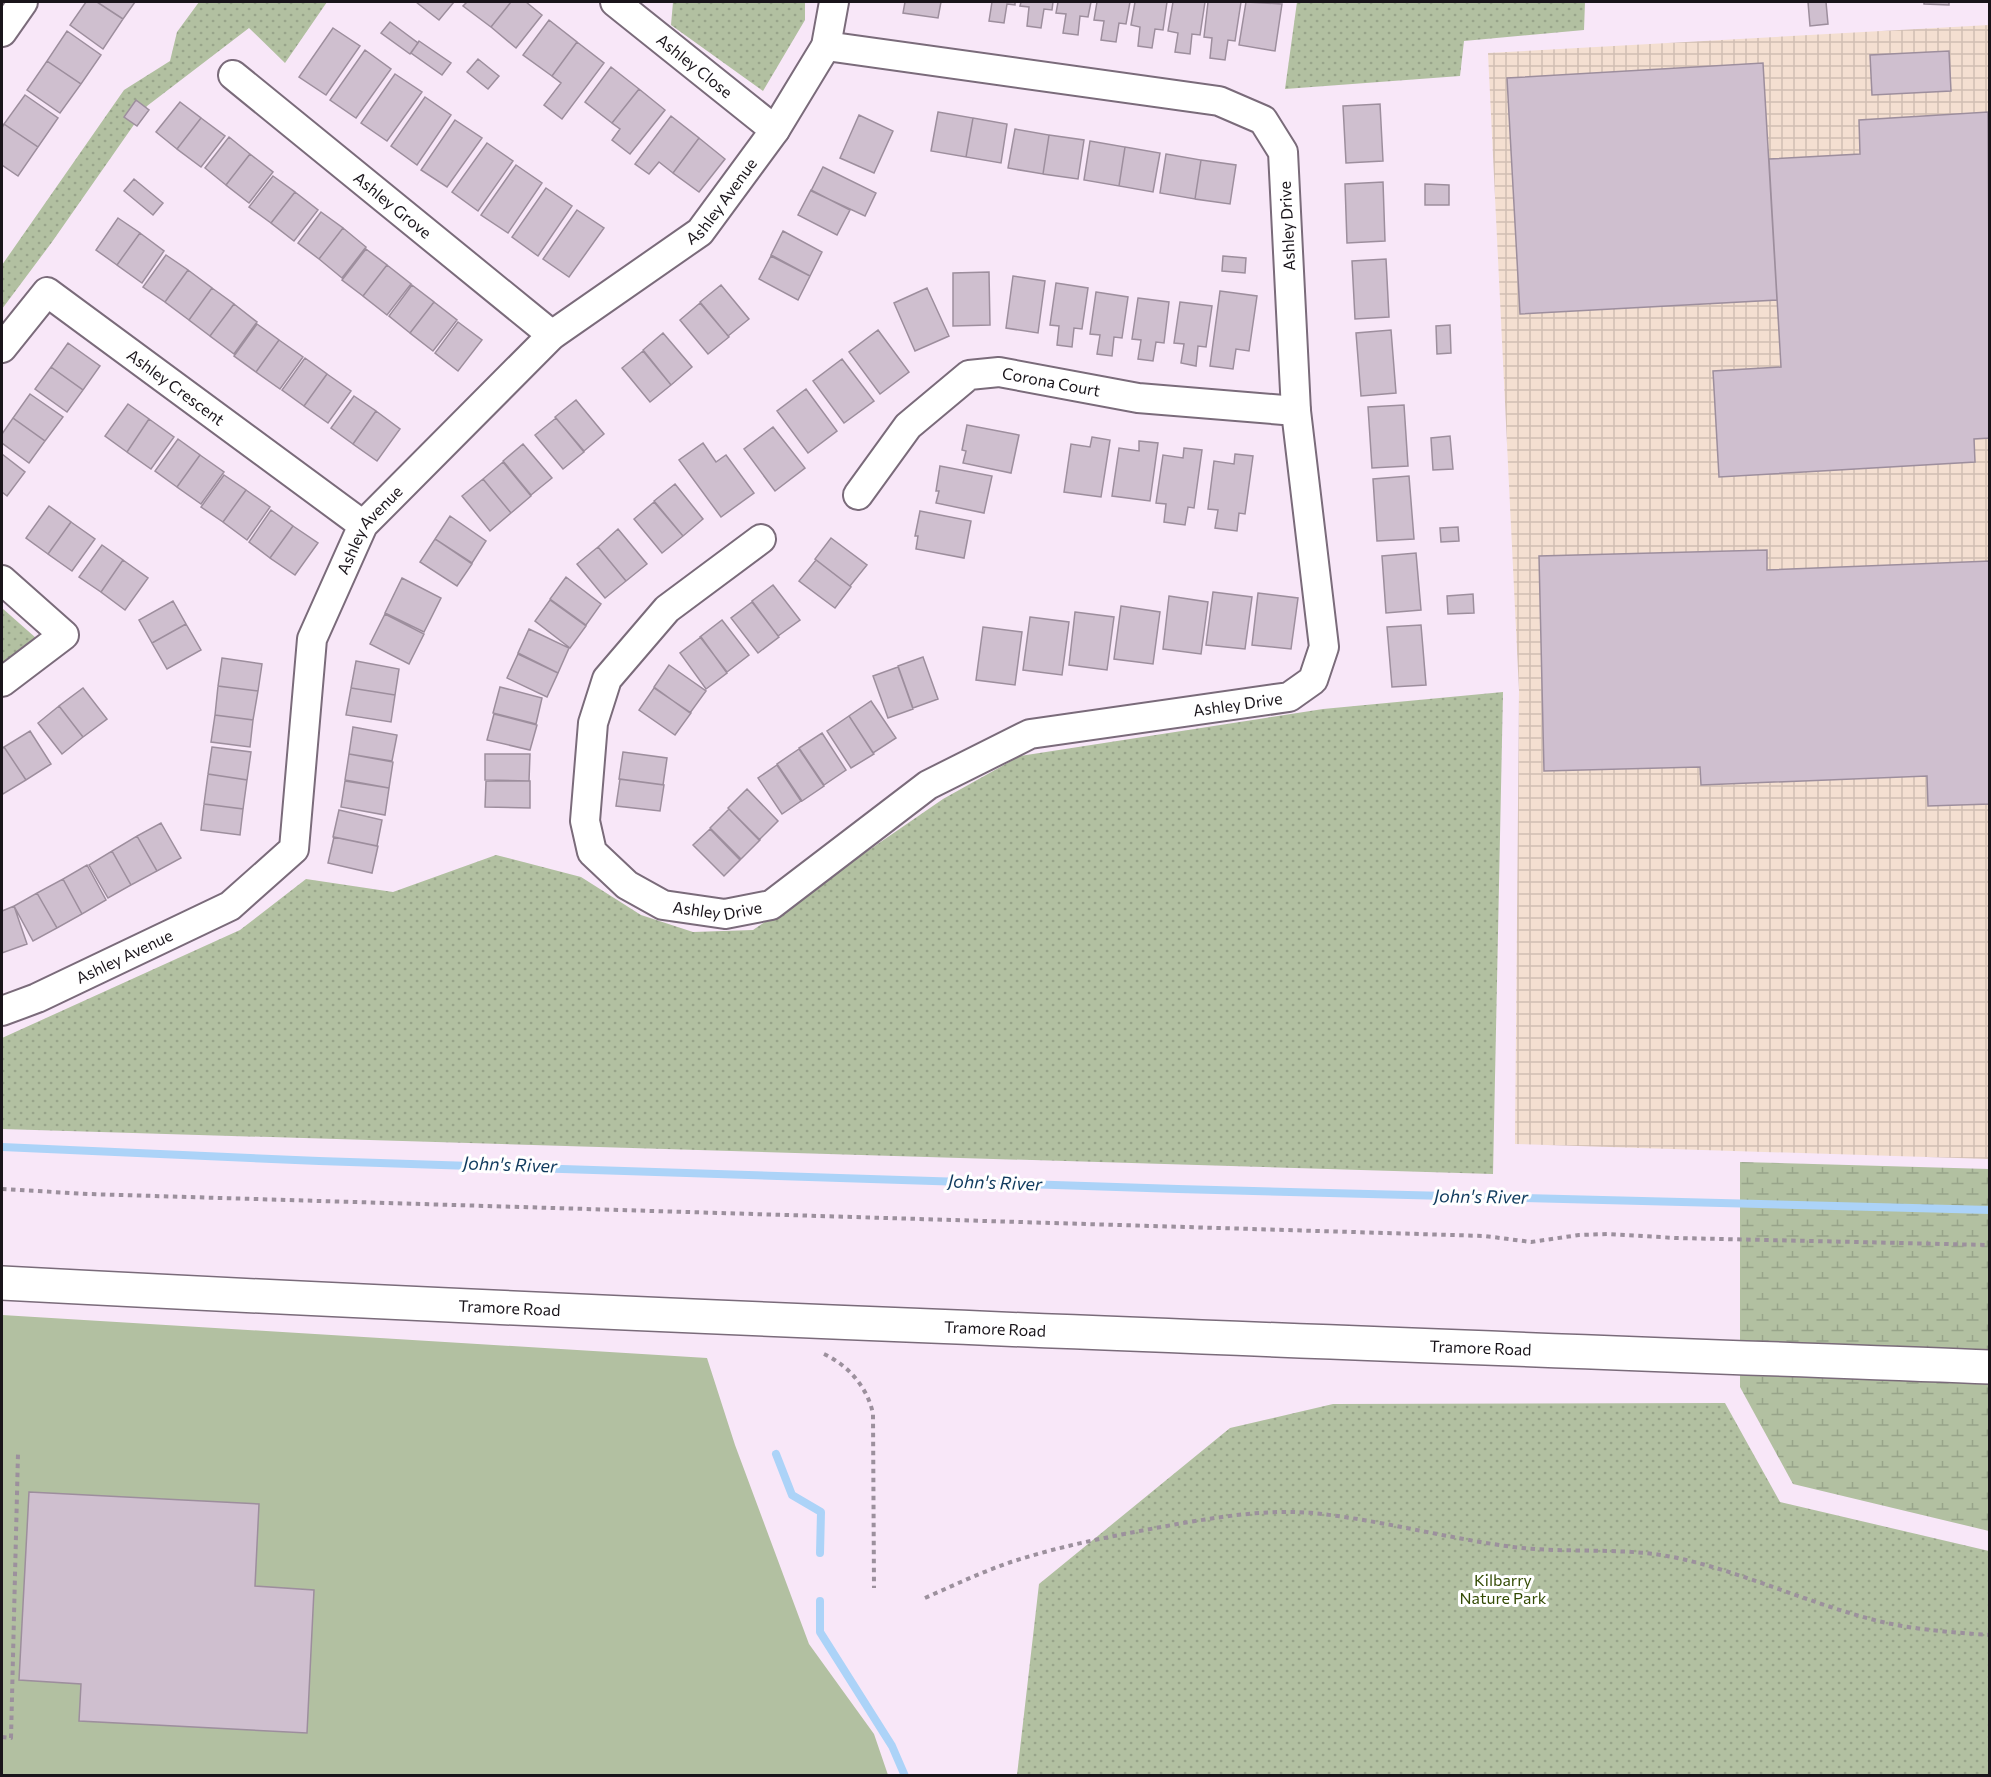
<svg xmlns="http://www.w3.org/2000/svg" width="1991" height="1777" viewBox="0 0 1991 1777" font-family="Commissioner,sans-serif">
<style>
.industrial{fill:url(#industrial-grid)}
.grass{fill:url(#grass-dots)}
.wetland{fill:url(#wetland-marsh)}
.garden{fill:#b2c0a1}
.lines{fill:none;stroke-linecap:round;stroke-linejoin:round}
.stream{stroke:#acd3f8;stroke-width:8}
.building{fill:#cfbfcf;stroke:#9d8e9d;stroke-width:1.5}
.street-casing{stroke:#7a6b7a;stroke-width:32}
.secondary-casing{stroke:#7a6b7a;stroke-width:36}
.path{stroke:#9c909d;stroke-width:4;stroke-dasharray:4.5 4.5;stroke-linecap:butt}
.street{stroke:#fff;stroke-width:28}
.secondary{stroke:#fff;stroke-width:33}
.labels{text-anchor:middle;stroke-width:6;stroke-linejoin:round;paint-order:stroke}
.street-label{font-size:16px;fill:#19141a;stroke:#fff}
.park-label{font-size:16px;fill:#334b04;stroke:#fff}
.water-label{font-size:18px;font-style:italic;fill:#113c5f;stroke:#fff}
</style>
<defs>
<pattern id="industrial-grid" width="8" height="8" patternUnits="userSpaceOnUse" patternTransform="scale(1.5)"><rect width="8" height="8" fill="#f4dfd1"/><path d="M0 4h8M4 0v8" fill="none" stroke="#d1beb3"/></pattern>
<pattern id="grass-dots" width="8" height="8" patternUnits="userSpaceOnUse" patternTransform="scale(1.5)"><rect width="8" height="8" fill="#b2c0a1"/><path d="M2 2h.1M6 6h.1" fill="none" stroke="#98a48a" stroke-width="1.8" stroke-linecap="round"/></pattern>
<pattern id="wetland-marsh" width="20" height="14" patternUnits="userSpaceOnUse" patternTransform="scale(1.5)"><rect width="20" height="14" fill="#b2c0a1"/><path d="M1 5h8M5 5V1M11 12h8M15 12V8" fill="none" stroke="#98a48a"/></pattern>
</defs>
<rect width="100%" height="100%" fill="#f8e7f8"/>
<path class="industrial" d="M1989 25V1159L1515 1144 1519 691 1488 53Z"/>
<path class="grass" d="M199 2H327L285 63 249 28 147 106 52 242 2 309V265L124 90 170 61 177 32Z
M673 2H805V20L763 91 671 25Z
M1297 2H1585L1584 30 1464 41 1460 76 1285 89Z
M2 608 36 638 2 663Z
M1503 692 1493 1174 2 1129V1038L240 930 306 879 393 892 496 855 581 877 641 915 693 932 753 930 943 799 1020 756 1323 709Z
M1725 1403 1780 1502 1989 1551V1775H1017L1039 1584 1230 1428 1333 1404Z"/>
<path class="wetland" d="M1740 1162 1989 1169V1531L1793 1484 1740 1387Z"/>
<path class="garden" d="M2 1315 707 1358 735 1445 809 1644 874 1734 888 1775H2Z"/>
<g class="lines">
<path class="stream" d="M2 1147 319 1161 1178 1189 1990 1210
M776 1454 792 1495 821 1512 820 1553
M820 1601V1632L892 1746 905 1776"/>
</g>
<path class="building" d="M86 2H97L123 19 103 49 70 25Z
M97 2H135L123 19Z
M416 2H454L439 20Z
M467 2H511L491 27 463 6Z
M511 2H526L542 15 516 48 491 27Z
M905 2H941L938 18 903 13Z
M990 2H1015V5L1007 4 1004 23 989 21 992 2Z
M1021 2H1053L1052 10 1044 9 1041 28 1027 26 1029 7 1020 6Z
M1058 2H1091L1088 17 1080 16 1078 35 1063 33 1066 14 1056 13Z
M1097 2H1130L1126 24 1119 23 1116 42 1101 40 1104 21 1094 20Z
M1135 2H1167L1163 30 1155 29 1152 48 1138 46 1140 27 1131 25Z
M1173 2H1205L1200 35 1192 34 1190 54 1175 52 1178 33 1168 31Z
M1208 2H1241L1235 41 1228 40 1225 60 1210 58 1212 38 1204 37Z
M1246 2 1282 4 1275 51 1239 45Z
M1808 2H1826L1828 24 1810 26Z
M1924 2H1949V5L1924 4Z
M549 20 577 42 552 76 523 55Z
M390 22 418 43 410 54 381 33Z
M333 28 360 46 326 95 299 77Z
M67 31 101 55 81 84 47 61Z
M419 41 451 63 442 75 411 53Z
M577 42 604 63 562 119 544 105 561 83 552 76Z
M365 50 391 69 356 118 330 100Z
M1949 51 1951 91 1872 95 1870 55Z
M478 59 499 76 488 89 467 72Z
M47 61 81 84 60 113 27 90Z
M1763 63 1777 300 1520 314 1507 78Z
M611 67 639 89 612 123 585 102Z
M395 74 422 92 387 141 361 123Z
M639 89 665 110 630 154 612 140 620 129 612 123Z
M25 95 58 118 38 147 4 124Z
M425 97 451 115 417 165 391 146Z
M136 100 149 110 137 126 124 117Z
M180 102 201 118 177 149 156 132Z
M1380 104 1383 161 1346 163 1343 106Z
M938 112 973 118 966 157 931 151Z
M1988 112 1990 438 1974 439 1975 462 1719 477 1713 371 1781 367 1769 159 1860 154 1859 120Z
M859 115 893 131 874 173 840 158Z
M671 116 699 138 673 173 659 162 649 174 635 164Z
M201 118 225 136 201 167 177 149Z
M973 118 1007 124 1001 163 966 157Z
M455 120 482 138 447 187 421 170Z
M4 124 38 147 18 176 2 165V128Z
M1015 129 1049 135 1043 174 1008 168Z
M1049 135 1084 140 1078 179 1043 174Z
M229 137 250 154 226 185 205 168Z
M699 138 725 159 699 192 673 173Z
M1090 141 1125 147 1119 186 1084 180Z
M487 143 513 161 478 211 452 192Z
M1125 147 1160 153 1153 192 1119 186Z
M250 154 273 172 249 203 226 185Z
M1166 154 1201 160 1195 199 1160 193Z
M1201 160 1236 165 1230 204 1195 199Z
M516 165 542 183 508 233 481 215Z
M823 167 876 193 865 216 811 191Z
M273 176 295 192 271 223 249 207Z
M134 179 163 203 153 215 124 191Z
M1383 182 1385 241 1347 243 1345 184Z
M1425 184 1449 185V205H1425Z
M546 188 572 206 538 256 512 237Z
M811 190 850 210 837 235 798 215Z
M295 192 318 210 294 241 271 223Z
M577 210 604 228 569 277 543 259Z
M321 212 343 228 319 259 298 243Z
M118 218 140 233 117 265 96 250Z
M343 228 366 247 342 278 319 259Z
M783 231 822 252 810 276 771 255Z
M140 233 164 251 142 283 117 265Z
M366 249 387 265 363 296 342 280Z
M166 255 188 270 165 302 143 287Z
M771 256 810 276 798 300 759 279Z
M1223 256 1246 258 1245 273 1222 271Z
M1386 259 1389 317 1355 319 1352 261Z
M387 265 411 284 387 315 363 296Z
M188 270 212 288 189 320 165 302Z
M989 272 990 325 953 326V273Z
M1013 276 1045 281 1038 333 1006 328Z
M1056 283 1088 288 1082 329 1074 328 1072 347 1057 345 1059 326 1050 325Z
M412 285 434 302 410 333 389 316Z
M721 285 749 319 728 336 700 302Z
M212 288 234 304 210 336 189 320Z
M927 288 949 336 915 351 894 303Z
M1220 291 1257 296 1249 351 1236 349 1233 369 1210 366Z
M1096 292 1128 297 1122 338 1114 337 1112 356 1097 354 1100 335 1090 334Z
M1138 298 1169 302 1164 343 1156 342 1153 361 1138 359 1141 340 1132 339Z
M434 302 457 320 433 351 410 333Z
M1180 302 1212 306 1206 347 1198 346 1196 366 1181 363 1184 344 1174 343Z
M700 303 729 337 708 354 680 320Z
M234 304 257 322 234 354 210 336Z
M458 322 482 340 458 371 435 353Z
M257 324 279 340 256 372 234 356Z
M1450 325 1451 353 1437 354 1436 326Z
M878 330 909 372 880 394 849 352Z
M1391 330 1396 393 1361 396 1356 333Z
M663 333 692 367 671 385 643 350Z
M279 340 303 357 280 389 256 372Z
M68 343 100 366 83 390 51 367Z
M643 351 671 385 650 402 622 368Z
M305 358 327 374 304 406 282 390Z
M842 359 874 401 844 423 813 381Z
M51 367 83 390 67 412 35 389Z
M327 374 351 391 328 423 304 406Z
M806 389 837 431 808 453 777 411Z
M30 394 63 417 45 441 13 418Z
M354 396 376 411 353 444 331 428Z
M576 400 604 434 584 451 555 417Z
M128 404 149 419 127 452 105 436Z
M1404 405 1408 466 1372 468 1368 407Z
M376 411 400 429 377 461 353 444Z
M13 418 45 441 29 463 2 443V434Z
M556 418 584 452 563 469 535 435Z
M149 419 174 437 151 469 127 452Z
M967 425 1019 435 1011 473 963 463 966 451 962 450Z
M773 427 805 468 775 491 744 449Z
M1450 436 1453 469 1433 470 1431 438Z
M1092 437 1110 440 1101 497 1064 492 1071 444 1090 447Z
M178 439 200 455 177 487 155 471Z
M1139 441 1158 443 1150 501 1112 496 1119 448 1139 451Z
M703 443 716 462 726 455 754 493 721 517 679 460Z
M523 444 552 478 531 495 503 461Z
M1184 448 1202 450 1194 508 1188 507 1185 525 1164 522 1166 504 1156 503 1163 455 1183 458Z
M2 454 25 472 7 496 2 492Z
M1235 454 1253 456 1245 514 1239 513 1237 531 1215 528 1218 510 1208 509 1214 461 1234 464Z
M200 455 224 472 201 504 177 487Z
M503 462 531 496 511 513 483 479Z
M940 466 992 476 984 513 936 503 939 491H936Z
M224 475 246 490 223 522 201 507Z
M1409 476 1414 539 1377 541 1373 479Z
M483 479 511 513 490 531 462 496Z
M675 484 703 519 683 536 654 501Z
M246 490 270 507 247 540 223 522Z
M654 502 683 536 662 553 634 519Z
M49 506 71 522 48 554 26 538Z
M271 510 293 526 270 558 249 542Z
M920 511 971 521 964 558 916 549 918 536H915Z
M450 516 486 541 472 563 435 539Z
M71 522 95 539 72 571 48 554Z
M293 526 318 543 295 575 270 558Z
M1458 527 1459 541 1441 542 1440 528Z
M618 529 647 564 626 581 598 547Z
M831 538 867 565 850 586 815 559Z
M435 539 472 564 457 586 420 562Z
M102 545 123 560 101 592 79 577Z
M598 547 626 581 605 598 577 564Z
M1767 550V570L1990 561V804L1928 806 1927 776 1701 785 1700 767 1544 771 1539 556Z
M1416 553 1421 610 1386 613 1382 556Z
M123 560 148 578 125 610 101 592Z
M816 560 851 587 835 608 799 581Z
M566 577 601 604 586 625 550 599Z
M402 578 441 598 424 632 385 613Z
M773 585 800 620 778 636 752 601Z
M1213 592 1252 597 1245 649 1206 645Z
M1258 593 1298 598 1291 649 1252 645Z
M1473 594 1474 613 1448 614 1447 596Z
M1169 596 1208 602 1201 654 1163 649Z
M550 600 586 626 570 648 535 621Z
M173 601 186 624 152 643 139 620Z
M752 602 779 637 758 653 731 618Z
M1121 606 1160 612 1153 664 1114 659Z
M1075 612 1114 617 1107 670 1069 665Z
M385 614 424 634 409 664 370 644Z
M1030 617 1069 622 1062 675 1023 670Z
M722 620 749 655 727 672 700 637Z
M186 624 201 650 167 669 152 643Z
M1421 625 1426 685 1392 687 1387 627Z
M983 627 1022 632 1015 685 976 680Z
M529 629 569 648 558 673 518 653Z
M701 637 727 673 706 689 680 653Z
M518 654 558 673 547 697 507 678Z
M923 657 938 699 913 708 898 666Z
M222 658 262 664 258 691 218 686Z
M356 661 399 669 395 695 351 688Z
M669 665 706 691 690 713 654 687Z
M898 667 913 709 888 718 873 676Z
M218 686 258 691 253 720 215 715Z
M500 687 542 698 536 724 493 713Z
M83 688 107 719 83 737 59 706Z
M351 688 395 695 391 722 346 715Z
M654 688 691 713 675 735 639 710Z
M871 701 896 738 873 753 849 716Z
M59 706 83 737 62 754 38 723Z
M494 714 537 725 530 750 487 740Z
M215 715 253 720 250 747 211 742Z
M849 716 874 754 851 768 827 731Z
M353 727 397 735 392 761 349 754Z
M30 731 51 764 26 780 4 747Z
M822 733 846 770 824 785 799 748Z
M4 747 26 780 3 794 2 792V749Z
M212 747 251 752 247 780 208 774Z
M799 749 824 786 802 801 777 764Z
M623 752 667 758 663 785 619 779Z
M349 754 393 762 389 788 345 780Z
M485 754H530L529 781 485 780Z
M777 765 801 801 782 814 758 778Z
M208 774 247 780 243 809 204 804Z
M620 779 664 785 660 811 616 806Z
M345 781 389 788 385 815 341 807Z
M486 781H530V808L485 807Z
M747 789 778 821 759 840 728 808Z
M204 804 243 809 240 835 201 830Z
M729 809 760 840 741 859 710 828Z
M339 810 382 820 377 846 333 837Z
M161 823 181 858 157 871 137 836Z
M710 829 740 860 724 876 693 845Z
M137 836 157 871 131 885 112 851Z
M334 837 378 846 372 873 328 863Z
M112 851 131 885 108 898 89 865Z
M87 865 106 900 82 914 63 879Z
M63 879 82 914 57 928 37 893Z
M37 893 57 928 33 941 14 906Z
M14 906 27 944 2 953V911Z
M29 1492 259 1504 255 1586 314 1590 307 1733 79 1721 81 1684 19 1680Z"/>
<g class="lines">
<defs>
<g id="street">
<path id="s1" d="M615 2 775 130"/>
<path d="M2 32 23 2"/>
<path id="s2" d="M233 75 552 335"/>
<path id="s3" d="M2 348 47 292 363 525"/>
<path id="s4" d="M858 495 908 426 969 375 999 372 1138 398 1296 411"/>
<path id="s5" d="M761 539 667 609 607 679 593 723 585 821 592 852 627 885 663 905 725 914 771 905 928 785 1030 734 1289 697 1313 680 1324 647 1296 411 1283 152 1263 120 1219 101 826 46"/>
<path d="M2 580 64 635 2 682"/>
<path id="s6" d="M2 1011 37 998 230 906 294 849 312 639 363 525 552 335 700 232 775 130 826 46 834 2"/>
</g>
<g id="secondary">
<path id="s7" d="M2 1283C664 1318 1327 1342 1990 1367"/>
</g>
</defs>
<use href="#street" class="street-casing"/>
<use href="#secondary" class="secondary-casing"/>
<path class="path" d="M2 1189 88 1194 1485 1236 1531 1242 1579 1235 1607 1234 1676 1238 1990 1245
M824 1354C848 1365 868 1388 873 1414L874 1588
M925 1598C954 1585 982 1572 1011 1562 1063 1545 1118 1535 1172 1525 1218 1517 1266 1509 1313 1513 1380 1520 1446 1538 1513 1547 1570 1554 1627 1546 1682 1559 1743 1573 1800 1599 1860 1616 1902 1629 1946 1632 1990 1635
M2 1737 11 1738 18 1453"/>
<use href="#street" class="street"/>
<use href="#secondary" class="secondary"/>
</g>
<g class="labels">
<g class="street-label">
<text dy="6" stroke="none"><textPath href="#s1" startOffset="102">Ashley Close</textPath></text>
<text dy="6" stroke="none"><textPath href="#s6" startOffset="1158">Ashley Avenue</textPath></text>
<text dy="6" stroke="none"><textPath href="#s2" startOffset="206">Ashley Grove</textPath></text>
<text transform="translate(1287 226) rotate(-93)" y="6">Ashley Drive</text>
<text dy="6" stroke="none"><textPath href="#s4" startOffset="248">Corona Court</textPath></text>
<text dy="6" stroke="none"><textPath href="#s3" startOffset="232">Ashley Crescent</textPath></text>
<text dy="6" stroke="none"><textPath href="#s6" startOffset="672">Ashley Avenue</textPath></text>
<text dy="6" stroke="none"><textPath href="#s5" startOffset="1106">Ashley Drive</textPath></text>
<text dy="6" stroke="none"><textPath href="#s5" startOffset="530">Ashley Drive</textPath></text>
<text dy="6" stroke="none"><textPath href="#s6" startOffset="134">Ashley Avenue</textPath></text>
<text dy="6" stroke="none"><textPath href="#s7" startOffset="508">Tramore Road</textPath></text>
<text dy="6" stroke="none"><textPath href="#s7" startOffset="994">Tramore Road</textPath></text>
<text dy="6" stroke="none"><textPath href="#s7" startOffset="1480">Tramore Road</textPath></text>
</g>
<g class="park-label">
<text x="1503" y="1586">Kilbarry<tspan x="1503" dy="18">Nature Park</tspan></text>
</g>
<g class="water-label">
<text transform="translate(510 1165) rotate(2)" y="6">John's River</text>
<text transform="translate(995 1183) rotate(2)" y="6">John's River</text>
<text transform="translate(1481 1197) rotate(1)" y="6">John's River</text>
</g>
</g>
<rect width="1991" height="1777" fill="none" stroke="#19141a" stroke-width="6"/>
</svg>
